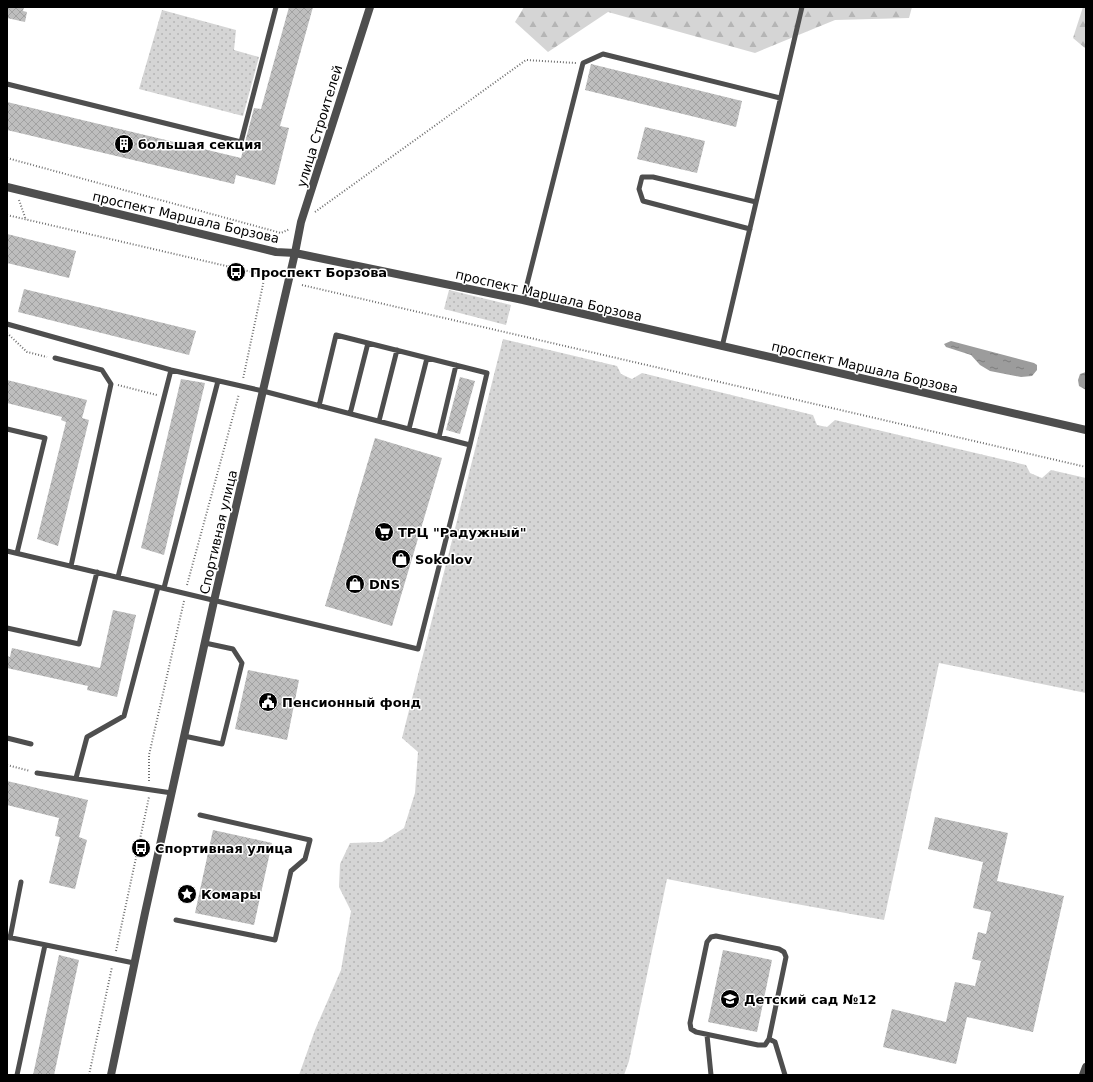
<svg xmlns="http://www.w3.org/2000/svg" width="1093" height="1082" viewBox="0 0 1093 1082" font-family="'DejaVu Sans',sans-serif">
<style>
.grass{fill:url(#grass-dots)}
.forest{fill:url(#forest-firs)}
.water{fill:url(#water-ripples)}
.building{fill:url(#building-cross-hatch)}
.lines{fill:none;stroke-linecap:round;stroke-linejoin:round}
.path{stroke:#707070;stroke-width:2;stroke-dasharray:1 2;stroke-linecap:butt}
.service{stroke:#4e4e4e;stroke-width:5}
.minor{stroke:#4e4e4e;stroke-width:8}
.tertiary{stroke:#4e4e4e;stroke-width:8}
.labels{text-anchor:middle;stroke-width:3;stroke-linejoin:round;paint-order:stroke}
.street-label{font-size:13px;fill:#000;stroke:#fff}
.poi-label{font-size:13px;font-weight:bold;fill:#000;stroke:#fff;text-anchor:start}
</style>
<defs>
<pattern id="grass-dots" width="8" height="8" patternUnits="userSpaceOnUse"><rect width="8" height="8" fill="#d5d5d5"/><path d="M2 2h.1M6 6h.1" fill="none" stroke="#b5b5b5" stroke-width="1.8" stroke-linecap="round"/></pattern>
<pattern id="forest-firs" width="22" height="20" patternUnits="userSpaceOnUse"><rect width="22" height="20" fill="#d5d5d5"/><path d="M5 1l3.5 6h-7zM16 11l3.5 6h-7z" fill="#b5b5b5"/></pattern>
<pattern id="water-ripples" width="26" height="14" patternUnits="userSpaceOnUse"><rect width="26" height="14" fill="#9c9c9c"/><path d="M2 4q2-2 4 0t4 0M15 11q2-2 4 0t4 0" fill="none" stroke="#7d7d7d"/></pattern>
<pattern id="building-cross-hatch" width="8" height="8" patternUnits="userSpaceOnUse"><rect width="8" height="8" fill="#bebebe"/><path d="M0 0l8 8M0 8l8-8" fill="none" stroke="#a2a2a2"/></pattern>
</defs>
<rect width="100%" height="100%" fill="#fff"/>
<path class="grass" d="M162 10 236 30 234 50 259 57 243 116 139 89Z
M449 290 511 305 506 325 444 309Z
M503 339 617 366 621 374 632 379 642 373 813 415 817 425 827 427 835 420 1026 465 1030 473 1042 478 1051 470 1086 478V693L939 663 884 920 780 901 667 879 629 1061 624 1075H299L315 1030 341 970 351 911 339 887 340 864 350 843 382 842 404 828 415 793 418 752 402 738Z"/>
<path class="forest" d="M524 7H912L909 18 835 20 755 53 608 12 548 52 515 22Z
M1083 7H1086V49L1073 38Z"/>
<path class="water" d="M951 341 1034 363 1037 365V370L1032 376 1021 377 990 371 980 365 971 355 946 347 944 344Z
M1086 372V390L1079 386 1078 380 1080 374Z"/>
<path class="building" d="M7 7H24L23 11 27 12 25 22 7 18Z
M289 7H313L280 126 289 128 275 185 236 175 234 184 7 130V102L241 158 254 108 261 109Z
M591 64 742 101 736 127 585 90Z
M645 127 705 141 697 173 637 159Z
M7 234 76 251 69 278 7 263Z
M24 289 196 331 189 355 18 312Z
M460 377 475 381 460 434 446 430Z
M181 379 205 383 164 555 141 548Z
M7 380 87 400 82 418 89 420 58 546 37 539 66 422 61 420 62 417 7 403Z
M375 438 442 458 392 626 325 606Z
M113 610 136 615 117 697 87 690 88 686 7 668V656L10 657 12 648 100 668Z
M248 670 299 680 287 740 235 729Z
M7 781 88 800 79 837 87 840 75 889 49 883 60 837 55 836 59 818 7 805Z
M935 817 1008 833 997 881 1064 896 1033 1032 967 1017 956 1064 883 1047 892 1009 946 1022 955 982 975 986 981 961 972 959 978 932 986 934 991 912 973 908 983 862 928 849Z
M213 830 272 843 254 925 195 913Z
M723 950 772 960 757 1032 708 1022Z
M59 955 79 960 54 1075H33Z"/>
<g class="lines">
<path class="path" d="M7 158 281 233 290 229
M19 200 26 220
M315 212 526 60 576 63
M7 215 265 275 243 379
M302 285 1086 467
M7 333 27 352 47 357
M118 385 157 395
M187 585 239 394
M7 765 30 771
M149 781V755L184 601
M116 951 149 797
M89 1075 112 967"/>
<path class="service" d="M7 84 241 142 276 7
M750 229 643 201 639 189 642 177H653L756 202
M523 300 583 63 603 54 780 98
M7 324 171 370 263 391 470 445 418 649 7 551
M722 347 802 7
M55 358 102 370 111 384 71 566
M319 406 336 335 487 373 470 445
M350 414 368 343
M379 421 397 350
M7 429 45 438 17 553
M409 429 427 358
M439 437 456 365
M118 577 171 370
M164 588 218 381
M7 628 79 644 97 572
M184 736 222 744 242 663 233 649 205 643
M7 738 31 744
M37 773 172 793
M76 778 87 737 124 716 158 587
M176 920 275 940 291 871 305 859 310 840 200 815
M716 936 779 949 784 952 786 957 769 1039 765 1045H758L696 1032 691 1029 690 1023 707 942 711 937Z
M7 937 134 963
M10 938 21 882
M707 1035 711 1075
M769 1039 775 1042 785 1075
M17 1075 45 945"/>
<path class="minor" d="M370 7 301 222 295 253 523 300 1086 430
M1083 1075 1086 1067"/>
<path class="tertiary" d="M7 187 276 252 295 253 214 601 145 913 111 1075"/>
</g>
<defs>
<symbol id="building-disc" viewBox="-11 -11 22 22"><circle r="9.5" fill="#000" stroke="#fff"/><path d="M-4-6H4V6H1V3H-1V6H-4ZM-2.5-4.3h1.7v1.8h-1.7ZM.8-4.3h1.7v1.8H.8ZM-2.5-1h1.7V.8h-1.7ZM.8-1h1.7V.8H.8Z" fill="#fff"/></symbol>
<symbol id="bus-disc" viewBox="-11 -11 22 22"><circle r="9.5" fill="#000" stroke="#fff"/><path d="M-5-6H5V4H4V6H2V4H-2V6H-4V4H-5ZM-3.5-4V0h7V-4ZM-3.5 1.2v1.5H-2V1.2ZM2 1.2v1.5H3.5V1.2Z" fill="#fff"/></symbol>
<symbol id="supermarket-disc" viewBox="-11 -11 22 22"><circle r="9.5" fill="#000" stroke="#fff"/><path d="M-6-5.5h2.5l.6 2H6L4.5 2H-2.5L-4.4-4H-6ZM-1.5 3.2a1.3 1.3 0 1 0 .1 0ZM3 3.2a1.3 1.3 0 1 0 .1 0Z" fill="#fff"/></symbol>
<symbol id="shop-disc" viewBox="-11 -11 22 22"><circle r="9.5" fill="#000" stroke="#fff"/><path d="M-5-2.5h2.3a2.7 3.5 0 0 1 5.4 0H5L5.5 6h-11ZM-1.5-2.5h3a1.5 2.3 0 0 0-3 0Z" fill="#fff"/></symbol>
<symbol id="civic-disc" viewBox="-11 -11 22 22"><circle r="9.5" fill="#000" stroke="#fff"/><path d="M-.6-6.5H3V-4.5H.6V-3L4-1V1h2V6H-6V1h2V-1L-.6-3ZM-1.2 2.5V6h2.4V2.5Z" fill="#fff"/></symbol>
<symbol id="sight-disc" viewBox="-11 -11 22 22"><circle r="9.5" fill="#000" stroke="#fff"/><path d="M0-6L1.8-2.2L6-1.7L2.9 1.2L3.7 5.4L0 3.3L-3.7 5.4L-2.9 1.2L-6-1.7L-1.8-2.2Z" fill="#fff"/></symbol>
<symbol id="school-disc" viewBox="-11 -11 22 22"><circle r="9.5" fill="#000" stroke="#fff"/><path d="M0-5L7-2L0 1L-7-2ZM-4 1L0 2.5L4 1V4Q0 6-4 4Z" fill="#fff"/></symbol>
</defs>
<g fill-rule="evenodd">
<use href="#building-disc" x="113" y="133" width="22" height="22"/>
<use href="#bus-disc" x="225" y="261" width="22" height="22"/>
<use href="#supermarket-disc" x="373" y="521" width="22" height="22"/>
<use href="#shop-disc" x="390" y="548" width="22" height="22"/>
<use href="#shop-disc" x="344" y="573" width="22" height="22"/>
<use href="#civic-disc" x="257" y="691" width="22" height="22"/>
<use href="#bus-disc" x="130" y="837" width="22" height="22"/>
<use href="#sight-disc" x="176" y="883" width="22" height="22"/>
<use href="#school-disc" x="719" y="988" width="22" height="22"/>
</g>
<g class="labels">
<g class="street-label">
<text transform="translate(319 126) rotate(-73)" y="5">улица Строителей</text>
<text transform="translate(186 217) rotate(13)" y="5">проспект Маршала Борзова</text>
<text transform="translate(549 295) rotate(13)" y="5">проспект Маршала Борзова</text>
<text transform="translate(865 367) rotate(13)" y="5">проспект Маршала Борзова</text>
<text transform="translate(218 532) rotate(-77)" y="5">Спортивная улица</text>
</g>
<g class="poi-label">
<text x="138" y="149">большая секция</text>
<text x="250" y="277">Проспект Борзова</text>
<text x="398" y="537">ТРЦ "Радужный"</text>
<text x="415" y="564">Sokolov</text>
<text x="369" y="589">DNS</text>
<text x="282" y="707">Пенсионный фонд</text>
<text x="155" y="853">Спортивная улица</text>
<text x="201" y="899">Комары</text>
<text x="744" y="1004">Детский сад №12</text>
</g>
</g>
<rect width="1093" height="1082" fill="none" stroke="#000000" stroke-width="16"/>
</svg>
